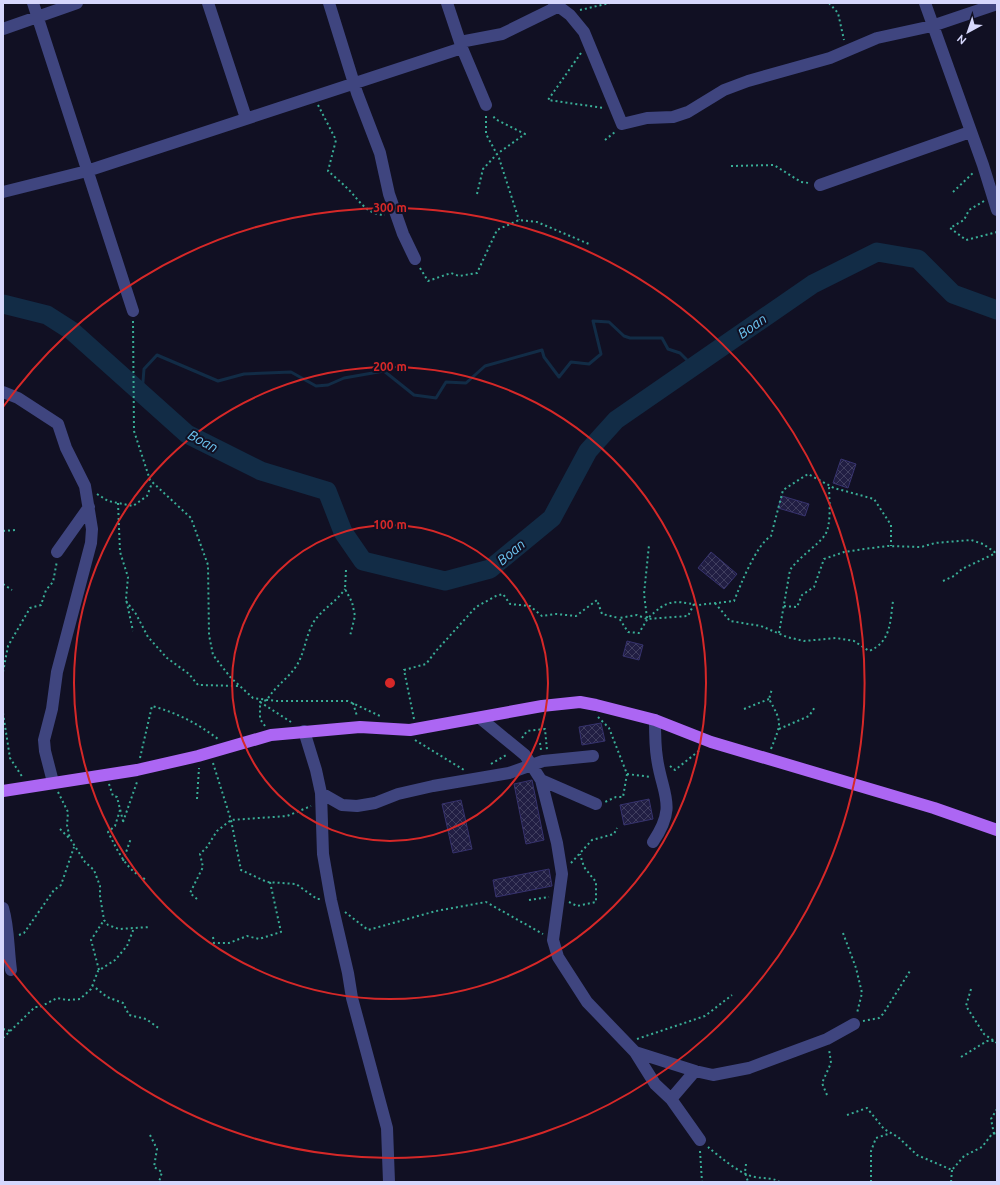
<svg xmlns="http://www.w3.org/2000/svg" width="1000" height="1185" viewBox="0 0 1000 1185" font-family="Ubuntu,sans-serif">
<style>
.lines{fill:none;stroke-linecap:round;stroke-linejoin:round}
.stream{stroke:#122c46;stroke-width:3}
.river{stroke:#122c46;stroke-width:19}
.building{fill:url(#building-cross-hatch);stroke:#36326d}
.path{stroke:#39ad96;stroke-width:2;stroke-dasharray:2 3;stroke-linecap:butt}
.minor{stroke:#3f457f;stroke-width:12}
.major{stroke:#ac66f3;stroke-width:12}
.ring{fill:none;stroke:#d62828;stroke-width:2}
.labels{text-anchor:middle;stroke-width:4;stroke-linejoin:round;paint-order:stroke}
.water-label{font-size:14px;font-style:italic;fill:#6dc7f3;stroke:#111023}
.centre{fill:#d62828;stroke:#111023;stroke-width:2}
.ring-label{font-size:12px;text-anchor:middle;font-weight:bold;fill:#d62828;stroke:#111023;stroke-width:4;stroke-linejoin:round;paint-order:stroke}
</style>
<defs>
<pattern id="building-cross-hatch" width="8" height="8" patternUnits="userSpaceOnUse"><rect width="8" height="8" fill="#211e43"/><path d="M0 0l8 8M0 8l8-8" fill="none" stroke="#403e5f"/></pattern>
</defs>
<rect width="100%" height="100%" fill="#111023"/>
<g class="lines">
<path class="stream" d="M142 394 144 369 157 355 218 381 244 374 291 372 316 386 328 385 344 378 384 371 414 395 436 398 446 382 466 383 485 366 542 350 544 357 559 377 571 362 589 364 601 354 593 321 609 322 624 336 630 338H662L668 349 680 353 693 366"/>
<path class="river" d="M3 304 47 315 72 331 187 434 261 471 327 491 343 532 363 561 445 581 490 569 552 518 588 451 616 420 813 284 877 252 918 259 953 294 997 310"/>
</g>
<path class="building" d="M841 459 856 464 848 488 833 483Z
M782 496 809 504 805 516 778 508Z
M711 552 737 574 724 589 698 568Z
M627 641 643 645 639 660 623 656Z
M601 723 605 741 582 745 579 727Z
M532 780 544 840 526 844 514 784Z
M649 799 653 819 624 825 620 805Z
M461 800 472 849 453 853 442 804Z
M549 869 552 886 496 897 493 880Z"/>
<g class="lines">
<path class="path" d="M829 3 838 13 844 40
M580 10 610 3
M581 53 548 100 604 108
M318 105 336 140 328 171C335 177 343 184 350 191 360 202 368 215 385 215
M486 116V134L499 158 519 220
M605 140 615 132
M731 166 774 165 801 182 809 183
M953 192 974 172
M477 194 483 169 497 154 525 134 495 119 492 114
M984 201 969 210 964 220 950 228 966 240 997 232
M420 268 428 281 451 273 459 276 477 273 497 230 519 220 537 222 589 244
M133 321 134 431 150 480 191 518 208 565 209 635 213 655 231 678 253 698 277 701H348L380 716
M97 494 108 501 133 506 147 496 152 483
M118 503 120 552 128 577 126 599 133 631
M3 531 16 530
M346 570 345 589 352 602 355 616 350 636
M943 581 954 576 962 569 996 553
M3 584 12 590
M126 601 136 614 148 637 167 658 189 674 198 685 239 686
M715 603 730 621 761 626 787 637 804 641 836 638 854 641 869 651C891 642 890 622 893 601
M694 604 688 616 647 619 637 615 619 618 628 632 639 633C642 628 645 623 648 618 668 600 671 600 698 605L734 601C741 584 756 545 771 536L783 490 808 474 834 488 874 499 891 525V546
M784 606 797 607 802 595 814 587 824 559 844 552 864 549 888 546 921 547 935 543 971 540 983 544 996 553
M647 618 644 594 649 545
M779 633 790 570C799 557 817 546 825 535 832 524 829 498 829 485
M3 672 8 646 30 608 41 605 46 590 53 582 57 561
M260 702 291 722
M353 703 357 716
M744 709 769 699
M3 713 10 758 23 778
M598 717 609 728 627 774 623 797H616L605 802
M414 719 404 670 426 664 436 651 476 607 496 596 503 594 510 604 530 606 542 616 556 614 576 616 597 600 602 614 619 618
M265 726 260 719V702L267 700C276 685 288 679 297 665 305 652 306 633 315 620 324 608 337 601 345 589
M779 729 809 716 815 707
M522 738 527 731 545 729 547 750
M415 740 464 770
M540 743 541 750
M771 749C781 723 783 724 769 699L772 689
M140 758 152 706C177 713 197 723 218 739
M213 763 231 820 241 870 267 882 296 884 317 899H321
M491 764 508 754
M670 766 675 770 700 750
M627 774 651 777
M109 784 113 796 117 797 123 821
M58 792 68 812 67 825 70 839
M197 799 199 768
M120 810 115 826 108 832C118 851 125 869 145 879
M123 822 137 782
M60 829 71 840 85 862 94 870 100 886V896L104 920 108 925 119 929 150 927
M123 861 131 838
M571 863 592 840 614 834 617 828
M197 899 190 893 203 867 200 854 207 847 217 831 231 820 287 816 311 806
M529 900 549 897
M569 902 577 906 596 902V882L584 867 580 854
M345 912 368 930 436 911 486 902 543 934
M843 933 856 968 862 993 857 1013
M19 935 24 933 54 890 61 885 74 847
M213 937 214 943H229L247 936 259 939 281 932 270 882
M99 970 91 940 104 920
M92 985 107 997 123 1003 129 1015 146 1019 160 1029
M971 989 966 1006 984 1034 997 1043
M863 1021 879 1018 883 1014 910 971
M3 1029 11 1031
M3 1038 35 1007H40L57 998 67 1000 80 999 91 989 98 971 115 960 127 946 134 928
M637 1039 705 1016 732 995
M961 1057 987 1041H994
M827 1095 822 1083 831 1063 829 1049
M847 1115 867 1108 884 1129 898 1137 917 1155 952 1170 964 1156 982 1147 992 1134 997 1133
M994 1134 991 1119 997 1109
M150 1135 157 1149 154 1167 162 1172 159 1182
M708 1147C720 1157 741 1175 755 1177 765 1179 771 1177 780 1182
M700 1151 702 1182
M746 1164 745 1172 748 1182
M871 1182V1151L876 1138 891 1133
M951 1182 952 1170"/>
<path class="minor" d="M33 3 133 311
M208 3 246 118
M329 3 357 93 380 153 389 194 403 234 415 259
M447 3 462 48 486 105
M554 3 570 15 584 32 622 124 647 118 673 117 688 112 724 90 748 81 830 58 877 38 932 26 997 4
M925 3 983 165 997 210
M3 29 77 3
M460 42 502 34 557 7
M820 185 970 132
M3 192 87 171 462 48
M3 392 18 398 58 424 66 448 85 486 92 529 91 543 57 672 52 709 44 740 45 751 53 782
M57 552 89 507
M480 718 525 755 541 780 596 804
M304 731 316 770 321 793 323 854 331 900 348 973 352 998 387 1128 389 1182
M541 780 557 843 562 874 553 940 558 957 587 1002 635 1052 655 1084 671 1099 700 1140
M321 793 342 805 357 806 375 803 398 794 433 786 509 773 543 761 593 756
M653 842C678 805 662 795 657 758 655 746 655 733 655 720
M3 908C9 928 8 949 11 970
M635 1052 695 1071 713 1075 749 1068 827 1039 854 1024
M671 1099 695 1071"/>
<path class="major" d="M3 791 137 770 198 756 271 735 360 727 410 730 542 706 580 702 596 705 655 720 711 742 934 808 997 830"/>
</g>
<g class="ring">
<circle cx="390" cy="683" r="158"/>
<circle cx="390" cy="683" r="316"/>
<path d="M3 407A475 475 0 1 1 3 959"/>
</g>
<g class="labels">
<g class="water-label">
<text transform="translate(752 326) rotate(-35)" y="5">Boan</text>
<text transform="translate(203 441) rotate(28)" y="5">Boan</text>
<text transform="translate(511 552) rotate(-40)" y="5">Boan</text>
</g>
</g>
<circle cx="390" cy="683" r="6" class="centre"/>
<g class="ring-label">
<text x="390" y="212">300 m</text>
<text x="390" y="371">200 m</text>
<text x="390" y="529">100 m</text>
</g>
<rect width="1000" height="1185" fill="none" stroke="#d6d7fc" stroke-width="8"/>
<g transform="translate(968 32) rotate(220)" stroke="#111023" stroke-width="3" paint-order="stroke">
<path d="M0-3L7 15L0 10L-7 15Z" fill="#d6d7fc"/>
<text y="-6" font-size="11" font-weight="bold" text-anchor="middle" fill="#d6d7fc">N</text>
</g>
</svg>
